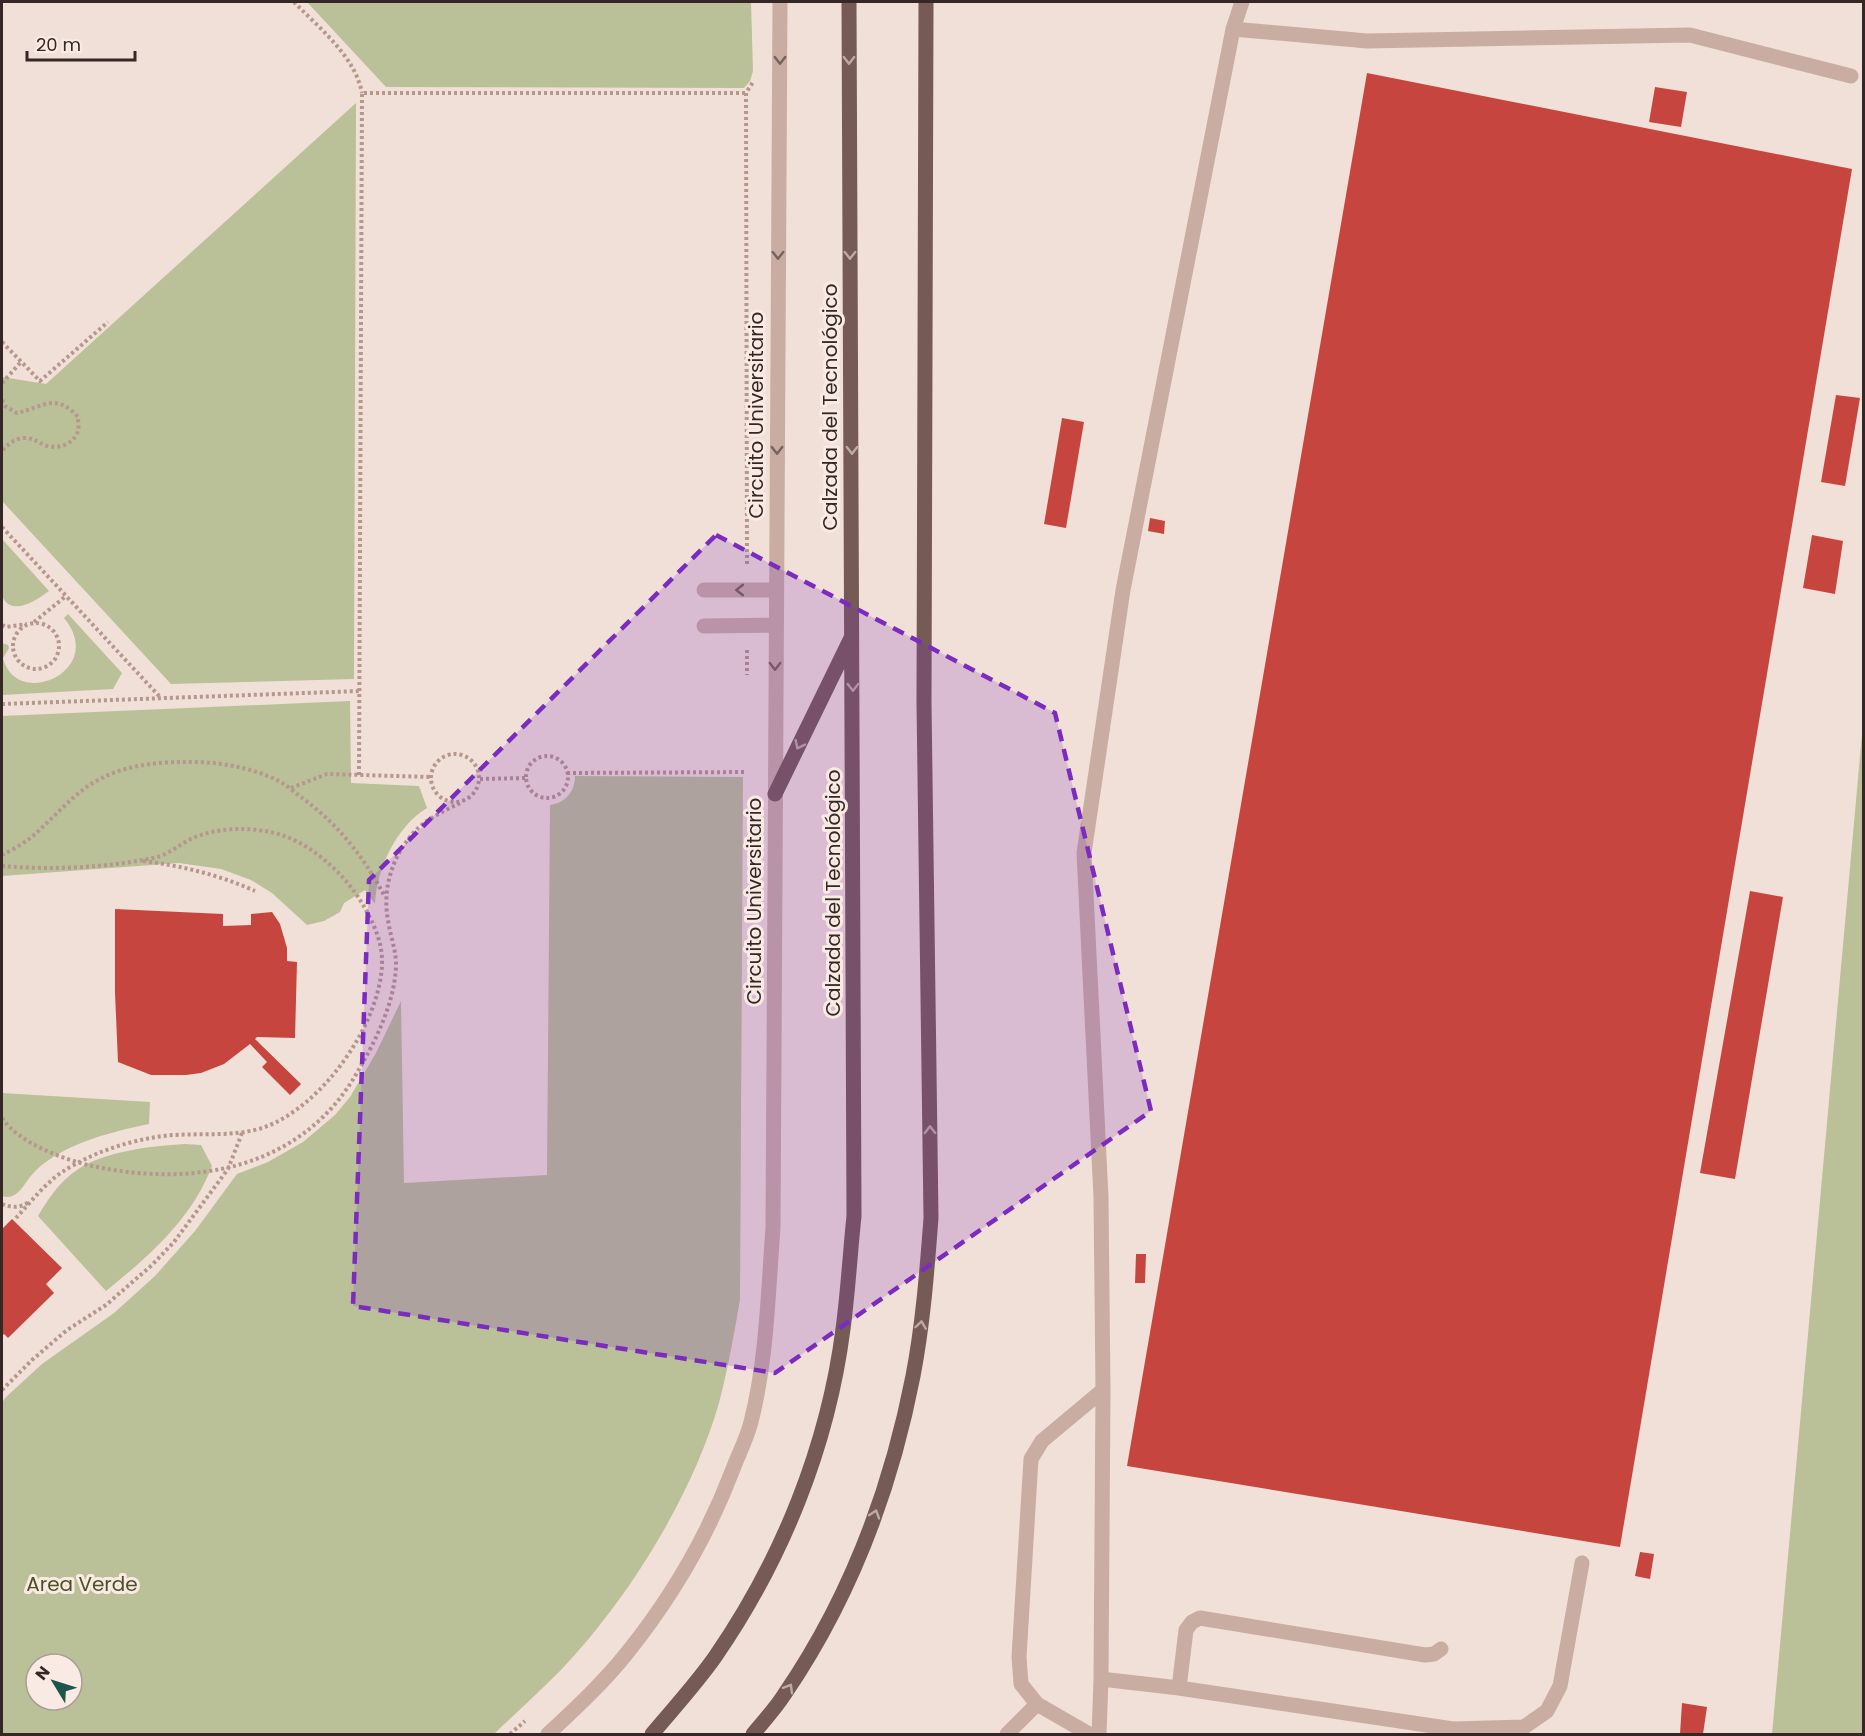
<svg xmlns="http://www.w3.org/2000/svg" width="1865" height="1736" viewBox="0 0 1865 1736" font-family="Poppins,sans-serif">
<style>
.green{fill:#bac097;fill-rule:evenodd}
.building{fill:#c7453f}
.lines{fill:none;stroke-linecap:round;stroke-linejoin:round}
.path{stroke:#b5978e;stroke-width:4;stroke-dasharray:3 3;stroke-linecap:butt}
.minor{stroke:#c9ada3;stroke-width:15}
.major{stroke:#765a56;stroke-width:15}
.oneway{stroke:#77635e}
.oneway2{stroke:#beaaa4}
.marked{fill:#7b2cbf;fill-opacity:0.2;stroke:#7b2cbf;stroke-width:4.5;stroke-dasharray:12 8;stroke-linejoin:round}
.labels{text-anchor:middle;stroke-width:6;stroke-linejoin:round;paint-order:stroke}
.street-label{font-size:20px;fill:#342725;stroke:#f9ebe3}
.park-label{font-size:20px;fill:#4b5229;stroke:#f9ebe3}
</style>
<rect width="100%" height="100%" fill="#f1e0d7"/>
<path class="green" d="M307 2H751L753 71 750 81 744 88 386 87Z
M356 103 354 679 171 684 2 501V377L46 384Z
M2 539 49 591C36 601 11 617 2 596Z
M68 614 122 673 113 689 2 695V643L8 645 9 648 3 658C16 711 108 671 64 618Z
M350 701 351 783 419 786 427 808C396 827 377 868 375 904L365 890 344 903 340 912 324 921 307 925 272 893 251 880 221 869 179 863 2 876V716Z
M1863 723V1734H1772Z
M575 776 743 777 740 1300C734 1334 728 1369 719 1403 692 1497 627 1601 560 1671 538 1693 516 1713 494 1734H2V1403L5 1398 42 1364 114 1313 155 1276 195 1231 237 1174 268 1162 303 1142 335 1115 350 1097 376 1053 401 1001 404 1183 547 1175 550 805C565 803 575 792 575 776ZM36 1664H72V1700H36Z
M2 1093 150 1102 149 1124C111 1132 56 1145 30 1177 23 1186 16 1201 2 1196Z
M185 1144 201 1145 212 1166C192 1219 149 1256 106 1291L38 1216C48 1199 60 1181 77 1170 104 1151 152 1146 185 1144Z"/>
<path class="building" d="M1367 73 1852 169 1620 1547 1127 1466Z
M1655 87 1687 92 1681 127 1649 122Z
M1836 395 1860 398 1845 486 1821 482Z
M1062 418 1084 422 1066 528 1044 524Z
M1150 518 1165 521 1164 534 1148 531Z
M1812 535 1843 541 1835 594 1803 588Z
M1750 891 1783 897 1735 1179 1700 1173Z
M115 909 223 914V926L251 925V914L272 912 280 924 287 948V961L297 962 295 1038 257 1037 255 1039 301 1084 290 1095 262 1067 267 1062 250 1044 224 1064 201 1073 186 1075H151L118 1062 115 993Z
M12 1219 62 1268 46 1284 54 1293 8 1338 4 1334 2 1336V1229Z
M1136 1254H1146L1145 1283H1135Z
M1640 1552 1654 1554 1650 1579 1635 1576Z
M1682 1703 1707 1707 1703 1734H1680Z"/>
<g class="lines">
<path class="path" d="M294 2C319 28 355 56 362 93
M2 342 40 381 108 322
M2 383 21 362
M2 400 5 406 17 413C44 407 55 392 78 417 78 421 79 428 78 431 74 444 59 449 47 446 39 443 34 438 25 438 15 438 8 444 2 451
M2 527 160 697
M747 564 746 93 753 82
M34 622 66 596
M13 646a23 23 0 1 1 46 0a23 23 0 1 1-46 0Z
M2 625 6 627 27 624
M747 650V675
M2 704 360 691
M431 778a24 24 0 1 1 48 0a24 24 0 1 1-48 0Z
M526 777a21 21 0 1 1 42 0a21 21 0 1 1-42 0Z
M567 773 747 772
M359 775 362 93H746
M480 779 526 778
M291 788 327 774 432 777
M2 855C10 851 21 845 29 839 54 819 73 792 102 778 125 766 156 762 182 762 213 761 246 766 275 779 284 783 293 791 301 797 338 824 364 857 385 897
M143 861C183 866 219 875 255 891
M2 866C50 870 105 868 153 858 169 855 181 843 195 837 219 828 246 827 270 832 307 839 343 872 362 903 373 922 383 942 382 965 379 1026 322 1106 265 1127 230 1139 192 1131 156 1137 138 1140 119 1145 101 1152 88 1157 62 1170 52 1180 39 1191 28 1205 16 1218
M2 1118C20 1144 63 1159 92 1166 195 1188 303 1169 358 1071 376 1040 395 1002 396 965 396 949 390 935 388 920 381 885 396 845 424 823 435 815 448 809 460 803
M2 1204C12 1208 20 1208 29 1202
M2 1390 32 1360 67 1330 106 1305 152 1265 174 1242 228 1169 242 1133
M510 1734 525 1721"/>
<path class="minor" d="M1233 29 1367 41 1690 35 1851 76
M704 590H776
M704 626 775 625
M1101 1679 1179 1688 1186 1630 1192 1622 1200 1618 1425 1655 1434 1654 1441 1649
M1179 1688 1453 1729 1524 1727 1547 1711 1560 1686 1582 1563
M548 1734C575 1709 604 1682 627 1653 672 1597 708 1535 733 1469 739 1453 747 1438 751 1422 767 1359 768 1292 773 1228L780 2
M1007 1734 1037 1704
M1089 1734 1037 1704 1021 1684 1019 1657 1031 1459 1042 1441 1103 1390
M1099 1734 1101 1679 1103 1390 1101 1197 1084 853 1123 590 1233 29 1242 2"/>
<path class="major" d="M775 794 851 638
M652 1734C673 1709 696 1684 715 1657 782 1560 828 1446 843 1329 848 1292 850 1254 854 1216L849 2
M753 1734C763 1722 775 1709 784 1695 849 1600 891 1489 913 1376 923 1324 927 1271 931 1218L924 703 926 2"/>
</g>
<defs><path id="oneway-chevron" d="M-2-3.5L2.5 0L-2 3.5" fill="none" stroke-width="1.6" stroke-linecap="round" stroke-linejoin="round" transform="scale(1.5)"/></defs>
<g class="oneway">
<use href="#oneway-chevron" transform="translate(780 60) rotate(90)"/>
<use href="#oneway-chevron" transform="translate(778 255) rotate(90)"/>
<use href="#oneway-chevron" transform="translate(777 450) rotate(90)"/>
<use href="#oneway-chevron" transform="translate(740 590) rotate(180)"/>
<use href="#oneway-chevron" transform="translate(775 666) rotate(90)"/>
</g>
<g class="oneway2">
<use href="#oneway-chevron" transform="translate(849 60) rotate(90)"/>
<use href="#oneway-chevron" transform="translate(850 255) rotate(90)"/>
<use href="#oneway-chevron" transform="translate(852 450) rotate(90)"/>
<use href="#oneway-chevron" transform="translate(853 687) rotate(90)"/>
<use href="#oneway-chevron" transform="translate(799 745) rotate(116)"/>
<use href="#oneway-chevron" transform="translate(930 1130) rotate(-91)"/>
<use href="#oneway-chevron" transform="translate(921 1325) rotate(-82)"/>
<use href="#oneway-chevron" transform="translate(875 1514) rotate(-72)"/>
<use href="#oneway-chevron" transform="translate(789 1688) rotate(-59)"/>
</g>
<path class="marked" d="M716 535 1055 713 1151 1111 775 1373 353 1306 369 880Z"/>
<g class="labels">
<g class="street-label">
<text transform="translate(830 407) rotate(-90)" y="7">Calzada del Tecnológico</text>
<text transform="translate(756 415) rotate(-90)" y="7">Circuito Universitario</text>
<text transform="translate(833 893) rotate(-90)" y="7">Calzada del Tecnológico</text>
<text transform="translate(754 901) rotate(-90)" y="7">Circuito Universitario</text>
</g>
<g class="park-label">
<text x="82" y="1591">Area Verde</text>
</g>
</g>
<rect width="1865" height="1736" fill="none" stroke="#342725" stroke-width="6"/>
<g transform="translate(54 1682) rotate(308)"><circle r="28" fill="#f9ebe3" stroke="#aa9d97" stroke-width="1.5"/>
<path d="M0-4.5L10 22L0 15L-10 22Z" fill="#1b554e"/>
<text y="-9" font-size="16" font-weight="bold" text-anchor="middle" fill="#342725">N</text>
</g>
<path d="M27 51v9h108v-9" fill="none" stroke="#342725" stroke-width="3"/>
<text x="36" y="51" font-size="18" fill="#342725" stroke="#f9ebe3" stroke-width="4.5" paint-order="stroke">20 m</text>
</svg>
